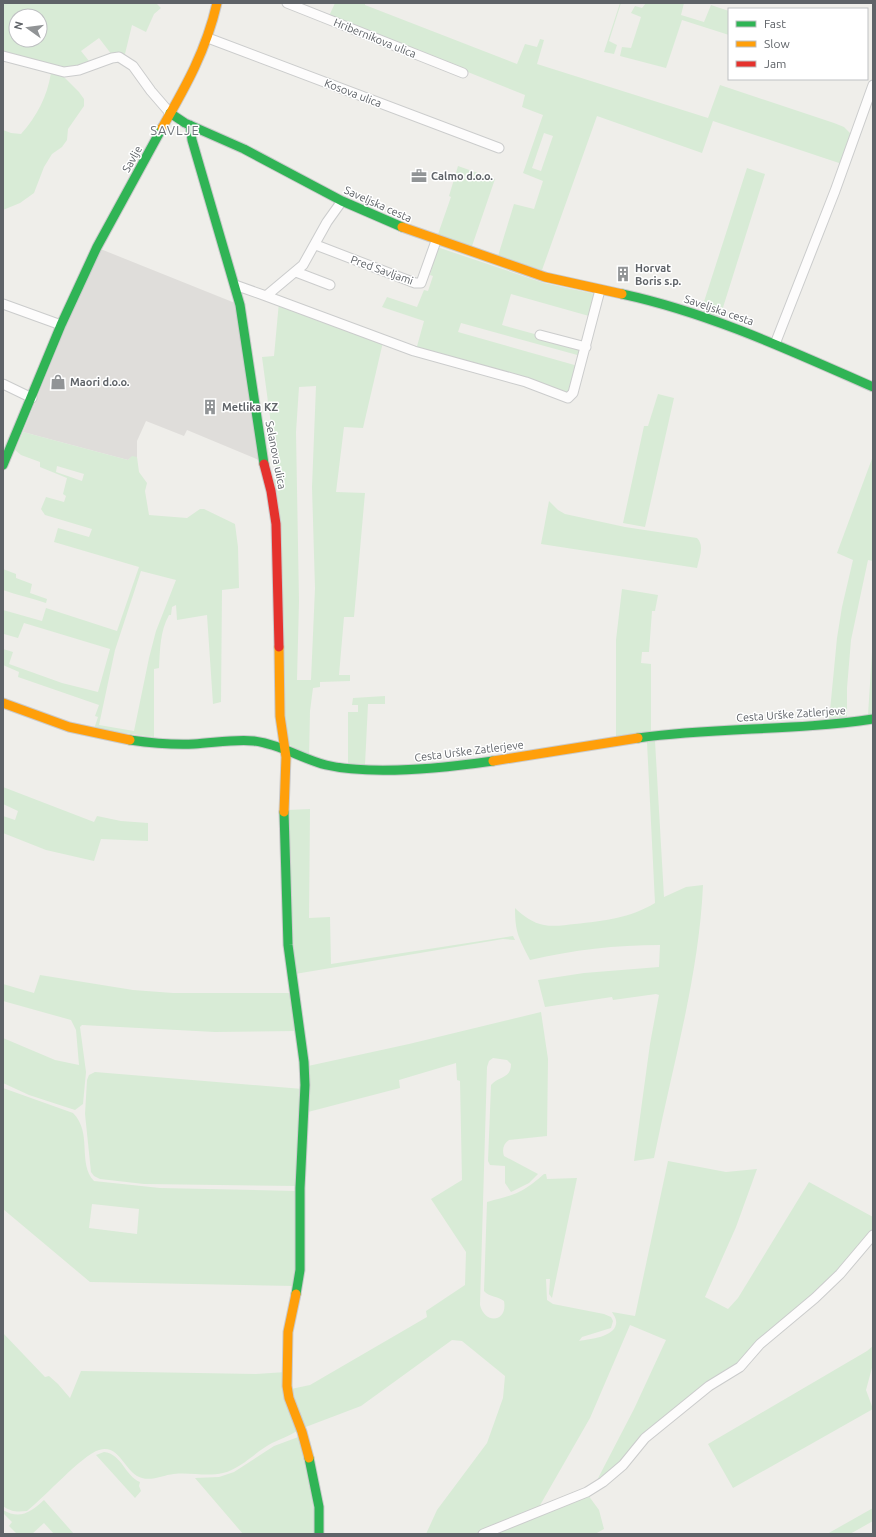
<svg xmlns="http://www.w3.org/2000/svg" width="876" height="1537" viewBox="0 0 876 1537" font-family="Ubuntu,sans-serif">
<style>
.industrial{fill:#dfddda}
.green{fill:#d8ebd6;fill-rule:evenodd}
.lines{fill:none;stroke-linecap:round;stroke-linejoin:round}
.street-casing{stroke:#cbcccc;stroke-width:11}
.fast-casing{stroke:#cacacb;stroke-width:11}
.slow-casing{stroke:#cacacb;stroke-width:11}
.jam-casing{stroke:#cacacb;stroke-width:11}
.street{stroke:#fdfcfc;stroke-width:9}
.fast{stroke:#30b455;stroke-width:9}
.slow{stroke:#ff9f0a;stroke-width:9}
.jam{stroke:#e5322d;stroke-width:9}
.labels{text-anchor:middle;stroke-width:3;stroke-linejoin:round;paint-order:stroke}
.street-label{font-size:11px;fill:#5f6368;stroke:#fff}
.poi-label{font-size:11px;font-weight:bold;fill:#5f6368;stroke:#fff;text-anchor:start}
.quarter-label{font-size:13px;letter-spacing:1px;fill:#70757a;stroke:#fff}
</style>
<rect width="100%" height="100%" fill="#efeeea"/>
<path class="industrial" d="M98 248 235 303 259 460 187 430 184 436 146 421 137 441V457H132L128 460 23 432Z"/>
<path class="green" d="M3 3H156L161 8 154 14 146 32 132 25 125 54 112 55 99 38 81 51 89 61 80 66 65 69 3 53ZM16 16H40V40H16Z
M335 3H365V5L517 64 525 44 537 47 540 39 544 40 537 64 708 118 720 85 834 123 844 127 851 134 842 164 713 121 702 153 597 116 542 270 498 256 514 204 534 209 543 181 523 173 543 115 522 107 525 95 329 16ZM544 133 553 136 541 171 532 168Z
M620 3H621L609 41 617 45 614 54 604 52Z
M646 3H684L681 15 704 22 711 5 729 11V35L682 20 666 68 620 56 622 47 631 48 641 17 631 13 635 6 642 8Z
M51 73 62 75 79 92 84 99V106L68 129 67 140 62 147 52 154 44 167 34 193 20 203 3 210V130L11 133 21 134C37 116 47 97 51 73Z
M458 166 495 179 471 249 437 237 451 197 449 196Z
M747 168 765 174 720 317 701 311Z
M437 247 544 283 595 294 589 316 511 294 502 325 582 347 581 356 461 323 458 332 578 366 568 396 416 350 424 321 382 307 387 297 417 307 424 290 428 291 433 276 430 275Z
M279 302 383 342 363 428 344 427 336 492 365 493 354 617H344L339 675H350V681L320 682V687L313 688 310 711 309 757 290 745 286 738 273 480 278 477 262 357 274 356ZM316 386 312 487 315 588 311 680H297L299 601 296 432 299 387Z
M658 394 674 398 645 527 623 523 644 426H648Z
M23 432 128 460 132 456 137 457 139 472 147 483 145 491 149 515 187 518 200 509H204L235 524 238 547 239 588 222 590 221 702 213 704 207 615 177 620 176 605 172 607 171 615H169C160 631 160 650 159 668L154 669V737L94 729 98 717 95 716 99 705 18 677 19 672 3 665V649L13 652 9 664 62 683 98 692 110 649 24 623 18 638 4 634 3 635V610L42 621 46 608 117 631 139 567 54 542 58 528 89 537 92 529 45 515 41 509 46 497 64 502 66 496 63 494 67 478 40 467V462L21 455 15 450ZM57 466 84 474 82 481 56 472ZM141 571 176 580 156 631 149 658 134 731 99 725 115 650Z
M873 456V561L868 560 851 640 847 688V719L829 721 837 638 842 607 853 560 837 553Z
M549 501 558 510 565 514 625 527 697 538C705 546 699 558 697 568L541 544Z
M3 569 16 574V578L32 584 30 593 47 599 46 603C31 598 17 595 3 590Z
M622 589 658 595 655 611H652L649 652H642L641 663 651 664V733L616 737V640Z
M872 652 873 714 868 715Z
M385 696V704H368L365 765 348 764V712H358V705H352L353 698Z
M655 741 664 897 686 887 703 885C699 977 672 1067 654 1158L634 1161 650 1044 659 995 656 994 613 1000 612 997 545 1007 538 980 584 973 659 967 660 945C616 945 573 950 530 960 519 938 515 933 515 908 523 916 533 923 544 925 554 927 565 925 575 924 604 921 630 918 655 903L647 742Z
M3 787 94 822 97 816 121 821 148 823V841L101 839 94 861 46 850 3 833V816L15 820 18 811 3 804Z
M310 809 309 918 330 917 331 964 513 936 515 940 503 939 295 974 287 810Z
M40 975 133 990 173 993H291L297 1031 215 1032 82 1025 80 1027 86 1072 83 1104 75 1110 29 1095 3 1083V1038L55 1060 79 1065 76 1030 71 1020 3 1001V984L34 993Z
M541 1012 548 1059 547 1136 509 1140C503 1144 502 1150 504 1156L538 1174 529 1183 511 1192 505 1183V1166L490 1165 488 1161 491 1085C498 1076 511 1079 511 1064L507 1060 493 1058 489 1061 487 1067 480 1305C485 1325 508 1322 504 1301 498 1296 489 1297 484 1291L487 1202C515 1194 520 1195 544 1174H546L547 1179 577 1178 552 1298 549 1294 550 1279H546L547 1300 553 1304 604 1314 611 1317 613 1321 611 1328 582 1337 579 1341C590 1339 614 1337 616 1324 617 1319 614 1316 612 1312L635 1316 668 1161 726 1172 757 1169 736 1227 705 1297 728 1309 738 1298 809 1182 873 1217V1232C791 1328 689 1404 594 1486L634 1409 666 1340 630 1325 590 1418 539 1507 478 1534H426L437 1510 487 1443 503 1398 505 1376 462 1341 452 1340 361 1406 303 1428 291 1389 310 1385 427 1317 426 1311 465 1285 466 1252 431 1199 462 1180 460 1081 457 1080 456 1063 399 1080 400 1088 308 1112V1066L409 1044Z
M95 1072 303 1089 299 1186 144 1184 100 1179 94 1176 91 1172 85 1114 87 1080 89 1075Z
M3 1088 73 1113C93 1133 77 1163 94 1181L160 1188 296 1191 295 1286 90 1282 3 1209ZM92 1204 139 1209 137 1234 89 1228Z
M3 1333 45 1377 49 1376 58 1384 70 1398 81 1371 256 1374 286 1372 297 1431C289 1436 280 1439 272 1443 255 1452 242 1468 223 1473 207 1477 190 1472 174 1474 163 1475 153 1481 142 1478 125 1474 120 1443 99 1450 82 1455 45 1497 27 1511 17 1512 11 1512 3 1506Z
M873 1346V1364L866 1390 873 1409 733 1488 708 1444 867 1351Z
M301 1436 308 1463 317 1534H243L195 1478 219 1477 234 1472 274 1446Z
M104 1452C122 1454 125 1476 140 1482L139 1486 141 1491 135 1498 96 1455Z
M588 1495 599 1510 604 1529 595 1534H489Z
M44 1500 74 1534H54L44 1523 32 1534H17L9 1526 12 1522 3 1513V1510C20 1520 31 1512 44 1500Z
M873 1508V1521L850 1534H827Z"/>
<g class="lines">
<defs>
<path id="street" d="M287 3 463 73
M208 38 499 148
M3 56 64 72 79 70 112 58 119 57 133 66 151 91 170 113
M316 245 415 283H421L436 241
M296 272 330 285
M235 285 266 296 303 265 327 222 342 201
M266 296 414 351 526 382 568 398 573 393 600 290
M3 304 61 325
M540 335 586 347
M775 344 835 191 873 85
M3 384 32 398
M483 1534 587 1492 603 1482 623 1465 645 1438 709 1386 740 1367 760 1344 815 1298 840 1274 873 1235"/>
<path id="fast" d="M170 113 185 123 244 149 342 201 402 227
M190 125 192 140 240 305 264 464
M622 294C710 313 791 351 873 387
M3 465 61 325 97 247 162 128
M638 738C716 727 795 731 873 719
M130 740C151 743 173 745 194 744 214 743 234 739 254 741 280 744 302 759 326 765 374 776 444 768 493 761
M284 812 288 945 304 1062 305 1085 300 1188V1270L296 1294
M309 1458 319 1507V1534"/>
<path id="slow" d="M162 128C186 86 206 51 217 3
M402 227 545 277 622 294
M279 647 280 716 286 757 284 812
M3 703 69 727 130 740
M493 761 638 738
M296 1294 288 1332 287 1386 289 1398 302 1432 309 1458"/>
<path id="jam" d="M264 464 271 491 276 524 279 647"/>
</defs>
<use href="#street" class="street-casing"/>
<use href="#fast" class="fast-casing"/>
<use href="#slow" class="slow-casing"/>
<use href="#jam" class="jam-casing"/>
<use href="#street" class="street"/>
<use href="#fast" class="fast"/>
<use href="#slow" class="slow"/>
<use href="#jam" class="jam"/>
</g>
<defs>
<symbol id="office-bare" viewBox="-9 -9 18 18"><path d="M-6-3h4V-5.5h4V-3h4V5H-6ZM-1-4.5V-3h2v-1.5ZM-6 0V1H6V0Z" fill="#919496" stroke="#fff" stroke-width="2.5" paint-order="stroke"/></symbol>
<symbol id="building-bare" viewBox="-9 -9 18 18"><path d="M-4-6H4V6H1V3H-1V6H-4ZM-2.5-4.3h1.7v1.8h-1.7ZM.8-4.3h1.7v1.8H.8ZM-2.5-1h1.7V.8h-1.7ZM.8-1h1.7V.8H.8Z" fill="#919496" stroke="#fff" stroke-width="2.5" paint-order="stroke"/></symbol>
<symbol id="shop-bare" viewBox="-9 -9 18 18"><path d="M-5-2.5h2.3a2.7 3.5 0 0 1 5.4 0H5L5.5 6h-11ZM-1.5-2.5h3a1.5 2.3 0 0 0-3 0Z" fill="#919496" stroke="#fff" stroke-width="2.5" paint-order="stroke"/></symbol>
</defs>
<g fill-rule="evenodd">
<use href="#office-bare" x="408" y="165" width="22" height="22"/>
<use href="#building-bare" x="612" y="263" width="22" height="22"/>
<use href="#shop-bare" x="47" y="371" width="22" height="22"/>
<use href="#building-bare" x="199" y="396" width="22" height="22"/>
</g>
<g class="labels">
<g class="street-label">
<text transform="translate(375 38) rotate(22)" y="4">Hribernikova ulica</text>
<text transform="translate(353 93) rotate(21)" y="4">Kosova ulica</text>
<text transform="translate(132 159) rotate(-61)" y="4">Savlje</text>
<text transform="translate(378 204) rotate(24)" y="4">Saveljska cesta</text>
<text transform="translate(382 270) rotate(20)" y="4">Pred Savljami</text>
<text transform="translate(719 310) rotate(19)" y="4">Saveljska cesta</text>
<text transform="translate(276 455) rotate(79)" y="4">Selanova ulica</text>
<text transform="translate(791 714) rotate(-4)" y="4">Cesta Urške Zatlerjeve</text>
<text transform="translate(469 751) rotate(-7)" y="4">Cesta Urške Zatlerjeve</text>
</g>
<g class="poi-label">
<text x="431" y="180">Calmo d.o.o.</text>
<text x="635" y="272">Horvat<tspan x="635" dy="13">Boris s.p.</tspan></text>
<text x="70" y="386">Maori d.o.o.</text>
<text x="222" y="411">Metlika KZ</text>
</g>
<g class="quarter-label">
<text x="175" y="135">SAVLJE</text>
</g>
</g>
<rect width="876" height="1537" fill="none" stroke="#5f6368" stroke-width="8"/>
<rect x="728" y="8" width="140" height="72" fill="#ffffff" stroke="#bfc1c3"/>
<rect x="736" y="21" width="20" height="6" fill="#30b455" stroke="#bfc1c3"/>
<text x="764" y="28" font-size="12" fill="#5f6368">Fast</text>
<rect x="736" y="41" width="20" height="6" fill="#ff9f0a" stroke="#bfc1c3"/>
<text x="764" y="48" font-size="12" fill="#5f6368">Slow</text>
<rect x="736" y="61" width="20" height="6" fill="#e5322d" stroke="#bfc1c3"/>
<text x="764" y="68" font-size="12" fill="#5f6368">Jam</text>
<g transform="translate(28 28) rotate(284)"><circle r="19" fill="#ffffff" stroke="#bfc1c3"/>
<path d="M0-3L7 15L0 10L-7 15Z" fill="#919496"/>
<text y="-6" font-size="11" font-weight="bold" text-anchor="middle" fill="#5f6368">N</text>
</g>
</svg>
